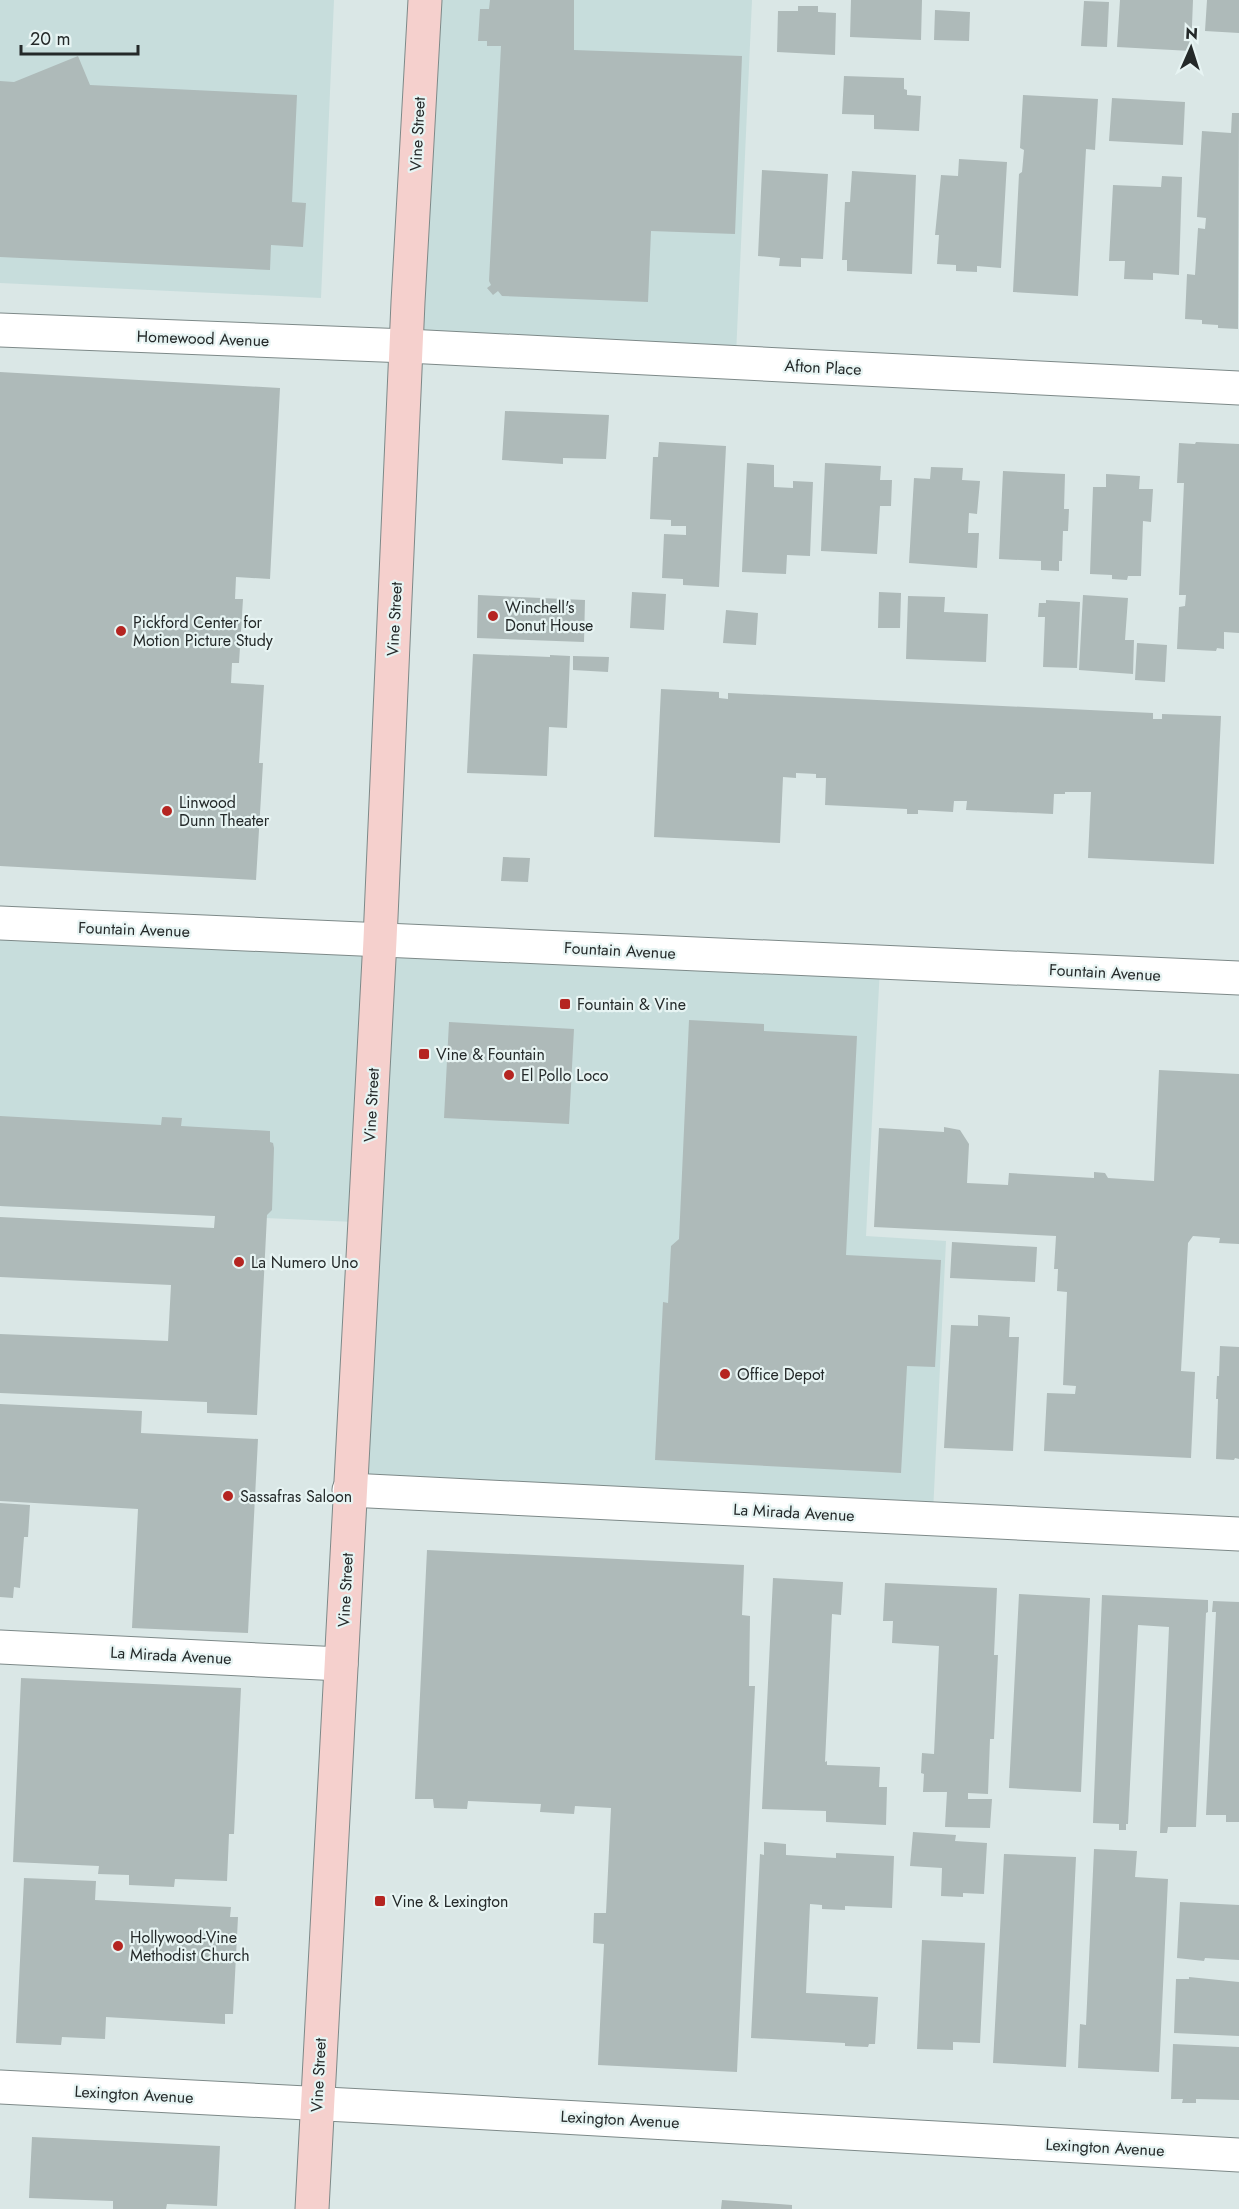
<svg xmlns="http://www.w3.org/2000/svg" width="1239" height="2209" viewBox="0 0 1239 2209" font-family="Jost,sans-serif">
<style>
.built{fill:#c7dddc}
.building{fill:#aebab9}
.lines{fill:none;stroke-linecap:round;stroke-linejoin:round}
.minor-casing{stroke:#7d8988;stroke-width:35}
.tertiary-casing{stroke:#7d8988;stroke-width:35}
.secondary-casing{stroke:#7d8988;stroke-width:35}
.minor{stroke:#fff;stroke-width:33}
.tertiary{stroke:#fff;stroke-width:33}
.secondary{stroke:#f5d0cd;stroke-width:33}
.poi-dot{fill:#b52521;stroke:#e7f4f3;stroke-width:2}
.labels{text-anchor:middle;stroke-width:4.5;stroke-linejoin:round;paint-order:stroke}
.street-label{font-size:16px;fill:#242929;stroke:#e7f4f3}
.poi-label{font-size:16px;fill:#242929;stroke:#e7f4f3;text-anchor:start}
</style>
<rect width="100%" height="100%" fill="#dae7e6"/>
<path class="built" d="M0 0H334L321 298 0 283Z
M434 0H752L736 355 416 336Z
M0 930 373 947 355 1222 0 1206Z
M385 944 880 967 866 1236 946 1241 933 1513 354 1488Z"/>
<path class="building" d="M490 0H574V50L742 56 735 234 651 231 648 302 502 296 498 291 493 295 487 288 491 285 489 281 501 46H487V41H478L480 9H489Z
M851 0H922L921 40 850 37Z
M1120 0H1193L1191 51 1117 47Z
M1207 0H1239V33L1205 31Z
M1084 1 1109 2 1107 47 1081 46Z
M798 6H818V12L836 13 835 55 777 52 778 11H798Z
M935 10 970 12 969 41 934 40Z
M78 56 90 85 297 95 292 202 306 203 303 247 271 245 270 270 0 257V81L14 82Z
M844 76 904 78V89L907 90V95L921 96 919 131 874 129V115L842 114Z
M1023 95 1098 99 1095 150 1086 149 1078 296 1013 292 1019 174 1022 172 1024 150 1020 148Z
M1112 98 1185 102 1183 145 1109 141Z
M1232 113H1239L1238 329 1218 328V325L1202 324V320L1185 319 1187 274 1195 275 1198 228 1205 229 1206 218 1197 217 1202 131 1231 133Z
M959 159 1007 162 1001 268 977 266V272L956 271V265L937 264 939 235H935L941 175 958 176Z
M762 170 828 174 823 259 801 258V267L779 266 780 258 758 256Z
M852 171 916 175 912 274 847 271V260H842L845 202H850Z
M1162 176 1182 177 1179 275 1153 273V280L1124 279 1125 261H1109L1113 185 1161 187Z
M0 372 280 388 270 579 236 577 235 599H243L239 663H232L231 683 264 685 259 763H263L256 880 0 866Z
M505 411 609 415 606 459 563 458V464L502 460Z
M659 442 726 446 719 587 683 585V579L662 578 664 534 686 535V526H671V520L650 519 653 457H658Z
M1196 442 1239 444V633L1224 632V649L1217 648 1216 651 1177 649 1179 607 1185 606 1186 595H1179L1184 483H1177L1179 443 1195 444Z
M747 463 774 465V487L793 488V481L813 482 810 556 787 555 786 574 742 572Z
M825 463 881 466 880 480H892L891 506H880L877 554 821 551Z
M931 467 963 468 962 480 980 481 977 514 969 513 968 533H979L977 568 909 563 914 478 930 479Z
M1003 471 1065 474 1064 509H1069L1068 531H1063L1062 561H1059V571L1041 570V561L999 559Z
M1106 474 1140 476 1139 489H1153L1151 522 1143 521 1141 576H1128L1127 580 1112 579V575L1090 574 1093 487H1106Z
M632 592 666 594 664 630 630 628Z
M879 592 901 593 900 628H878Z
M478 595 585 600 584 642 477 638Z
M1083 595 1128 598 1125 640H1134L1133 674 1079 670Z
M908 596 945 597 944 612 988 614 986 662 906 659Z
M1046 600 1080 602 1077 668 1043 667 1045 617H1038L1039 603H1046Z
M726 610 758 613 756 645 723 643Z
M1137 643 1167 645 1165 682 1135 680Z
M473 654 550 657V655L570 656 567 728 549 727 547 776 467 773Z
M573 656 609 657 608 672 573 670Z
M661 689 719 692V698L728 699V693L1153 713V719H1162V714L1221 716 1214 864 1088 858 1091 792H1065V794H1054L1053 814 966 810 967 801H954L953 812 918 810V814H907V809L825 805 826 778H816V774L796 773V778L783 777 780 843 654 837Z
M503 857 530 858 528 882 501 881Z
M689 1020 764 1024V1031L857 1036 846 1255 941 1260 935 1367 907 1366 901 1473 655 1460 663 1302 668 1303 671 1246 679 1239Z
M449 1022 574 1029 569 1124 444 1118Z
M1159 1070 1239 1074V1244L1219 1243 1220 1238 1193 1236 1188 1243 1181 1371 1195 1372 1191 1458 1044 1451 1047 1393 1075 1394 1076 1386 1063 1385 1067 1292 1057 1291 1058 1269H1054L1056 1236 874 1227 879 1128 944 1132V1127L960 1130 969 1144 967 1183 1008 1185 1009 1173 1094 1178V1172L1105 1173 1108 1178 1154 1181Z
M0 1116 161 1125 162 1117 182 1118 181 1126 270 1131V1142L273 1143 274 1148 272 1210 267 1215 257 1415 207 1413V1402L0 1393V1334L168 1341 171 1285 0 1277V1217L214 1228 215 1216 0 1206Z
M952 1242 1037 1247 1035 1282 950 1278Z
M978 1315 1010 1317 1009 1337H1019L1013 1451 944 1448 951 1325 978 1326Z
M1220 1346 1239 1347V1459L1235 1458 1234 1460 1216 1459 1218 1399H1216L1217 1376H1219Z
M0 1404 142 1411 141 1433 258 1439 248 1633 132 1628 138 1509 0 1501Z
M0 1503 30 1505 28 1537H24L20 1588 14 1587 13 1598 0 1597Z
M427 1550 744 1565 742 1615 750 1616 749 1686H755L737 2072 598 2065 604 1944 593 1943 594 1913H606L611 1808 575 1806 574 1814 540 1812 541 1804 468 1801 467 1809 434 1808 433 1799H415Z
M773 1578 843 1582 841 1615 832 1614 825 1762 827 1761V1765L880 1767 879 1787H887L886 1825 826 1822V1811L762 1809Z
M885 1583 997 1588 994 1655H998L994 1739H990L988 1794 968 1793V1799H992L990 1828 945 1827 947 1792H923L924 1774 921 1773 922 1753 934 1754 939 1646 892 1643 893 1621H883Z
M1019 1594 1090 1598 1081 1792 1009 1788Z
M1102 1595 1208 1600V1612L1206 1613 1196 1827H1168L1167 1833H1160L1169 1627 1138 1625 1128 1824H1126V1830H1119V1824L1093 1823Z
M1213 1601 1239 1602V1822H1226V1815H1206L1216 1612H1212Z
M21 1678 241 1688 234 1834H229L227 1881 175 1879 174 1887 129 1885V1875L98 1874 99 1866 13 1862Z
M913 1832 956 1835 955 1841 987 1843 984 1894 963 1893V1897L941 1896 942 1868 910 1866Z
M764 1842 786 1844V1855L836 1858V1853L894 1856 892 1908 845 1906V1910L822 1909V1905L810 1904 806 1993 878 1997 875 2044H869L868 2047 845 2046V2043L751 2038 760 1854 764 1855Z
M1094 1849 1137 1851 1135 1877 1168 1879 1159 2072 1078 2068 1080 2024 1086 2025Z
M1004 1854 1076 1857 1066 2067 993 2063Z
M24 1878 96 1881 95 1900 231 1907 230 1917H238L233 2014H225V2024L106 2017 105 2039 62 2037 61 2045 16 2043Z
M1180 1902 1239 1905V1960L1205 1958 1204 1961 1177 1958Z
M922 1940 985 1943 980 2043 953 2042V2050L917 2049Z
M1189 1977 1239 1982V2036L1174 2033 1176 1979H1189Z
M1173 2044 1239 2047V2100L1196 2099V2103H1182L1183 2099H1171Z
M32 2137 220 2146 217 2206 167 2204 166 2209H113V2201L29 2198Z
M722 2200 792 2205V2209H721Z"/>
<g class="lines">
<defs>
<path id="minor" d="M0 330 407 346 1239 388
M349 1490 1239 1534
M0 1647 341 1664
M0 2087 383 2107 1239 2155"/>
<path id="tertiary" d="M0 923 1239 978"/>
<path id="secondary" d="M312 2209 380 940 408 302 425 0"/>
</defs>
<use href="#minor" class="minor-casing"/>
<use href="#tertiary" class="tertiary-casing"/>
<use href="#secondary" class="secondary-casing"/>
<use href="#minor" class="minor"/>
<use href="#tertiary" class="tertiary"/>
<use href="#secondary" class="secondary"/>
</g>
<g class="poi-dot">
<circle cx="493" cy="616" r="6"/>
<circle cx="121" cy="631" r="6"/>
<circle cx="167" cy="811" r="6"/>
<rect x="559" y="998" width="12" height="12" rx="3"/>
<rect x="418" y="1048" width="12" height="12" rx="3"/>
<circle cx="509" cy="1075" r="6"/>
<circle cx="239" cy="1262" r="6"/>
<circle cx="725" cy="1374" r="6"/>
<circle cx="228" cy="1496" r="6"/>
<rect x="374" y="1895" width="12" height="12" rx="3"/>
<circle cx="118" cy="1946" r="6"/>
</g>
<g class="labels">
<g class="street-label">
<text transform="translate(417 134) rotate(-87)" y="6">Vine Street</text>
<text transform="translate(203 338) rotate(2)" y="6">Homewood Avenue</text>
<text transform="translate(823 367) rotate(3)" y="6">Afton Place</text>
<text transform="translate(394 619) rotate(-87)" y="6">Vine Street</text>
<text transform="translate(134 929) rotate(2)" y="6">Fountain Avenue</text>
<text transform="translate(620 950) rotate(3)" y="6">Fountain Avenue</text>
<text transform="translate(1105 972) rotate(3)" y="6">Fountain Avenue</text>
<text transform="translate(371 1105) rotate(-87)" y="6">Vine Street</text>
<text transform="translate(794 1512) rotate(3)" y="6">La Mirada Avenue</text>
<text transform="translate(345 1590) rotate(-87)" y="6">Vine Street</text>
<text transform="translate(171 1655) rotate(3)" y="6">La Mirada Avenue</text>
<text transform="translate(318 2075) rotate(-87)" y="6">Vine Street</text>
<text transform="translate(134 2094) rotate(3)" y="6">Lexington Avenue</text>
<text transform="translate(620 2119) rotate(3)" y="6">Lexington Avenue</text>
<text transform="translate(1105 2147) rotate(3)" y="6">Lexington Avenue</text>
</g>
<g class="poi-label">
<text x="505" y="613">Winchell's<tspan x="505" dy="18">Donut House</tspan></text>
<text x="133" y="628">Pickford Center for<tspan x="133" dy="18">Motion Picture Study</tspan></text>
<text x="179" y="808">Linwood<tspan x="179" dy="18">Dunn Theater</tspan></text>
<text x="577" y="1010">Fountain &amp; Vine</text>
<text x="436" y="1060">Vine &amp; Fountain</text>
<text x="521" y="1081">El Pollo Loco</text>
<text x="251" y="1268">La Numero Uno</text>
<text x="737" y="1380">Office Depot</text>
<text x="240" y="1502">Sassafras Saloon</text>
<text x="392" y="1907">Vine &amp; Lexington</text>
<text x="130" y="1943">Hollywood-Vine<tspan x="130" dy="18">Methodist Church</tspan></text>
</g>
</g>
<g transform="translate(1191 48) rotate(3)" stroke="#e7f4f3" stroke-width="4.5" paint-order="stroke">
<path d="M0-4.5L10 22L0 15L-10 22Z" fill="#242929"/>
<text y="-9" font-size="16" font-weight="bold" text-anchor="middle" fill="#242929">N</text>
</g>
<path d="M21 45v9h117v-9" fill="none" stroke="#242929" stroke-width="3"/>
<text x="30" y="45" font-size="18" fill="#242929" stroke="#e7f4f3" stroke-width="4.5" paint-order="stroke">20 m</text>
</svg>
